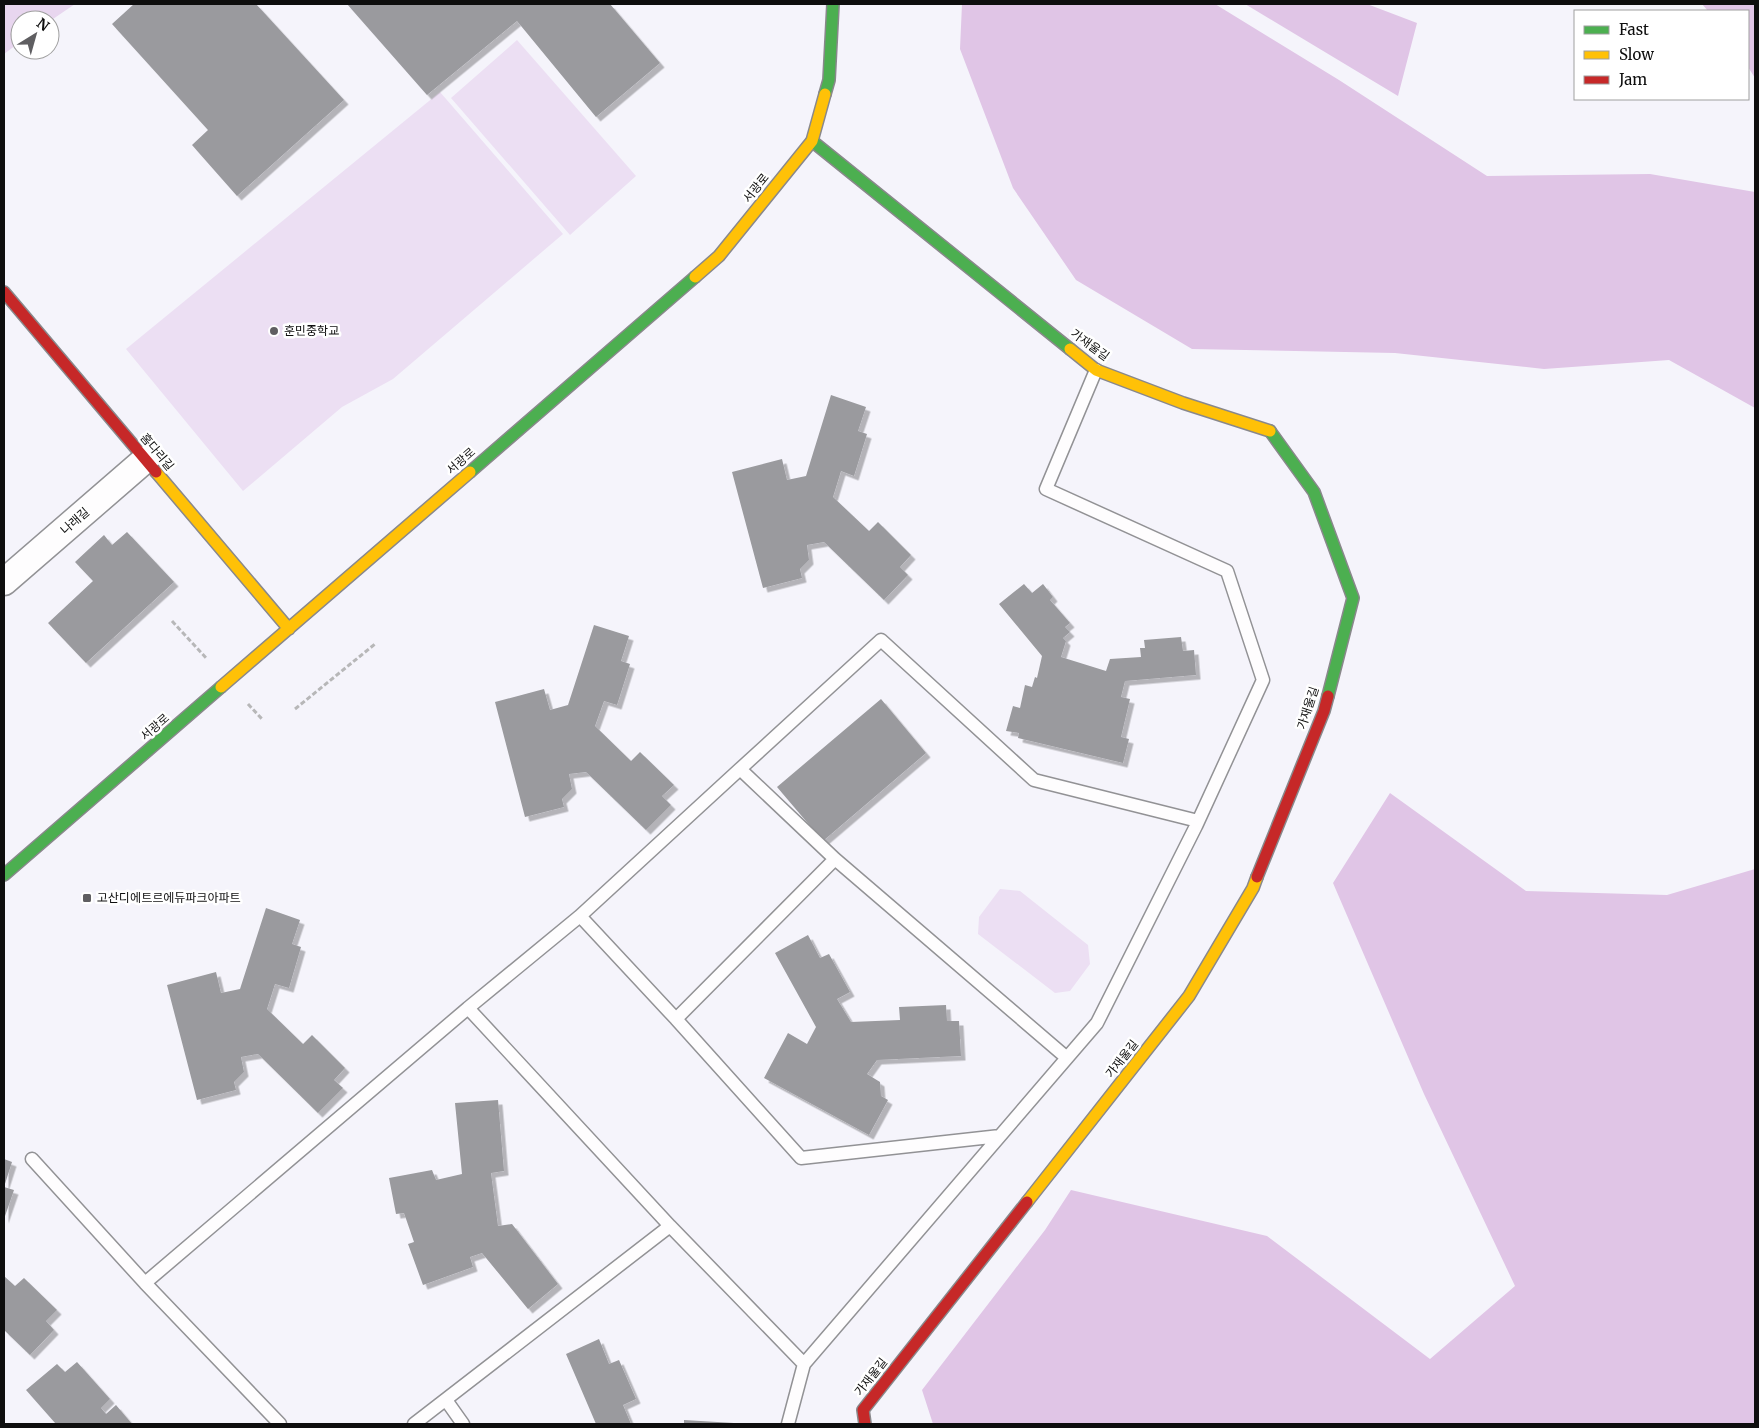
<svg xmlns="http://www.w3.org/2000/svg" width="1759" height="1428" viewBox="0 0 1759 1428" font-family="Merriweather,'Noto Sans KR',serif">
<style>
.green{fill:#e8d6ef}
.forest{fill:#e0c5e6}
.pitch{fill:#ecdff3}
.building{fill:#9a9a9e;filter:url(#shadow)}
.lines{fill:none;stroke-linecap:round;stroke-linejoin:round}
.lane-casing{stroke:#929295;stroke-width:15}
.street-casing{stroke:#929295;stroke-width:29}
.fast-casing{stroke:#89888b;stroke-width:14}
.slow-casing{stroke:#89888b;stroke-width:14}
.jam-casing{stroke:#89888b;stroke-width:14}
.path{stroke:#b7b7b8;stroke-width:3;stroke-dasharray:5 2.5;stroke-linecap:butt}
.lane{stroke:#fefdfe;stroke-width:12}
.street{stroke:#fefdfe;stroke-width:26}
.fast{stroke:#4caf50;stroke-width:11}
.slow{stroke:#ffc107;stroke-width:11}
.jam{stroke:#c62828;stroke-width:11}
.poi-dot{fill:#5f5e61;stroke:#fff;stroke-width:2}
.labels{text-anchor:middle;stroke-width:5;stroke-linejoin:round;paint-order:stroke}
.street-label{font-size:12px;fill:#0e0e0e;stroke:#fff}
.poi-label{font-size:12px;fill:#0e0e0e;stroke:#fff;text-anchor:start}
</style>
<defs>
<filter id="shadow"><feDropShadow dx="4.5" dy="4.5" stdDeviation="0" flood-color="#0004"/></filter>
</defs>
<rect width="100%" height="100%" fill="#f5f4fb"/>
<path class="green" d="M4 4H75L50 21 20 20V42L4 54Z"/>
<path class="forest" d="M962 4H1215L1339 80 1487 176 1650 174 1755 192V408L1669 360 1544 369 1395 353 1192 349 1076 280 1013 188 960 49Z
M1245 4H1367L1417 23 1398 96Z
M1702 4H1755V78L1748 67V11H1708Z
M1390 793 1526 891 1667 895 1755 869V1424H933L922 1390 1045 1230 1071 1190 1267 1236 1430 1359 1515 1286 1424 1094 1333 883Z"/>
<path class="pitch" d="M517 40 636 176 570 235 451 98Z
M440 92 563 234 393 379 342 407 243 491 126 349Z
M1000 889 1020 891 1088 945 1090 964 1070 991 1055 993 978 934 979 917Z"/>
<path class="building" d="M134 4H256L344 100 237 196 192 145 208 130 112 24Z
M347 4H610L660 63 596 117 517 21 427 95Z
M831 395 866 407 858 431 867 434 854 476 841 471 833 497 869 531 878 522 911 555 900 567 908 575 884 600 824 542 807 545 809 560 800 569 802 578 763 588 732 472 782 459 787 480 806 476Z
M127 532 174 582 86 663 48 623 93 581 75 562 104 535 112 545Z
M1024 584 1032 593 1043 584 1053 597 1050 600 1070 623 1065 627 1070 632 1063 638 1066 641 1061 657 1106 671 1110 659 1141 657 1140 648H1145L1144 640 1181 637 1183 651 1194 650 1196 675 1125 681 1121 697 1130 699 1121 737 1129 739 1123 763 1018 738 1019 733 1006 731 1013 706 1020 708 1025 685 1032 687 1035 677 1037 678 1042 656 999 604Z
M594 625 629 636 621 661 630 664 617 705 604 701 595 726 631 761 640 752 674 785 662 796 671 805 646 830 586 772 569 774 572 789 562 799 564 807 525 817 495 702 544 689 550 710 568 705Z
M881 699 926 753 823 841 777 787Z
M266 908 300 920 292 944 301 947 289 988 275 984 267 1009 303 1044 312 1035 345 1068 334 1080 343 1088 318 1113 258 1054 241 1057 244 1072 234 1082 236 1090 197 1100 167 985 216 972 221 993 240 989Z
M808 935 820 958 829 954 850 992 837 999 851 1022 900 1020 899 1007 946 1005 947 1021H959L961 1056 877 1060 867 1074 880 1082 881 1096 888 1100 869 1135 764 1078 788 1033 807 1044 816 1027 775 953Z
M498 1100 504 1171 491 1173 498 1226 512 1224 558 1284 528 1309 482 1253 470 1257 473 1267 423 1285 408 1244 414 1242 404 1213 396 1214 389 1178 432 1170 436 1180 462 1174 455 1103Z
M4 1159 12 1162 4 1187 14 1190 4 1219Z
M4 1276 15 1286 24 1278 57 1310 46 1321 54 1330 30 1355 4 1330Z
M599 1339 609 1364 619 1360 636 1399 623 1405 631 1424H596L566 1354Z
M77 1362 110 1399 101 1408 106 1414 116 1405 132 1424H56L26 1390 57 1364 65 1372Z
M684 1420 734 1423V1424H684Z"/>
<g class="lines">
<defs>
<path id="lane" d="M740 769 881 640 1034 780 1198 821
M835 859 676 1019 580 916 740 769 835 859 1067 1058
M468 1008 580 916
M676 1019 801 1158 1000 1136
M32 1159 145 1283
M446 1400 463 1424
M280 1424 145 1283 468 1008 670 1226 804 1364 1097 1023 1196 826 1263 680 1227 571 1046 489 1096 370
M414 1424 670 1226
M788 1424 804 1364"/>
<path id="street" d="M4 582 146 459"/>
<path id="fast" d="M825 94 829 80 833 4
M812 141 1070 349
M1270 431 1314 492 1353 598 1328 696
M470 472 695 277
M4 875 221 687"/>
<path id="slow" d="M695 277 719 256 812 141 825 94
M1070 349 1096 370 1183 403 1270 431
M156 472 289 629
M221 687 470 472
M1027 1202 1189 996 1253 888 1257 877"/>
<path id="jam" d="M4 292 156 472
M1257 877 1324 711 1328 696
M865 1424 863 1410 1027 1202"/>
</defs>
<use href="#lane" class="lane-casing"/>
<use href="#street" class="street-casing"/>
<use href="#fast" class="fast-casing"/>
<use href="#slow" class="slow-casing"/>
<use href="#jam" class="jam-casing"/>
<path class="path" d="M172 621 207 659
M248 704 262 719
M295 709 375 644"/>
<use href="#lane" class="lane"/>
<use href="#street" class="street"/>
<use href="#fast" class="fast"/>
<use href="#slow" class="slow"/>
<use href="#jam" class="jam"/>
</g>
<g class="poi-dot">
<circle cx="274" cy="331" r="5"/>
<rect x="82" y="893" width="10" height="10" rx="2.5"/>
</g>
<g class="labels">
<g class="street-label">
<text transform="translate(756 188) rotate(-51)" y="4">서광로</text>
<text transform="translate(1090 345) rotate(36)" y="4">가재울길</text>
<text transform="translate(157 452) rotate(50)" y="4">홈다리길</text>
<text transform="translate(461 461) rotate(-41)" y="4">서광로</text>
<text transform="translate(75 521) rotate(-41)" y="4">나래길</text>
<text transform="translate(1308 708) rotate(-72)" y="4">가재울길</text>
<text transform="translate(155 727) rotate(-41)" y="4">서광로</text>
<text transform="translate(1122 1059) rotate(-52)" y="4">가재울길</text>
<text transform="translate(871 1377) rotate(-52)" y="4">가재울길</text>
</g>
<g class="poi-label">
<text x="284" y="335">훈민중학교</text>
<text x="97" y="902">고산디에트르에듀파크아파트</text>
</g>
</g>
<rect width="1759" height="1428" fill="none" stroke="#0e0e0e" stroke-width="10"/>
<rect x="1574" y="10" width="175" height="90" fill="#ffffff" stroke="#9f9f9f"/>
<rect x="1584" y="26" width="25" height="8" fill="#4caf50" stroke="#9f9f9f"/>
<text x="1619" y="35" font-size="15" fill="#0e0e0e">Fast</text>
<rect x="1584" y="51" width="25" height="8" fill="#ffc107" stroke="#9f9f9f"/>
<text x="1619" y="60" font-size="15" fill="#0e0e0e">Slow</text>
<rect x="1584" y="76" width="25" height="8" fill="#c62828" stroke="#9f9f9f"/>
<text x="1619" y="85" font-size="15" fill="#0e0e0e">Jam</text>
<g transform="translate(35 35) rotate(37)"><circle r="24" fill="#ffffff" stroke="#9f9f9f"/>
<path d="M0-4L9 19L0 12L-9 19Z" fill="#5f5e61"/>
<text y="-8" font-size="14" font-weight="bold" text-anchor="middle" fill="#0e0e0e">N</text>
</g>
</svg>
